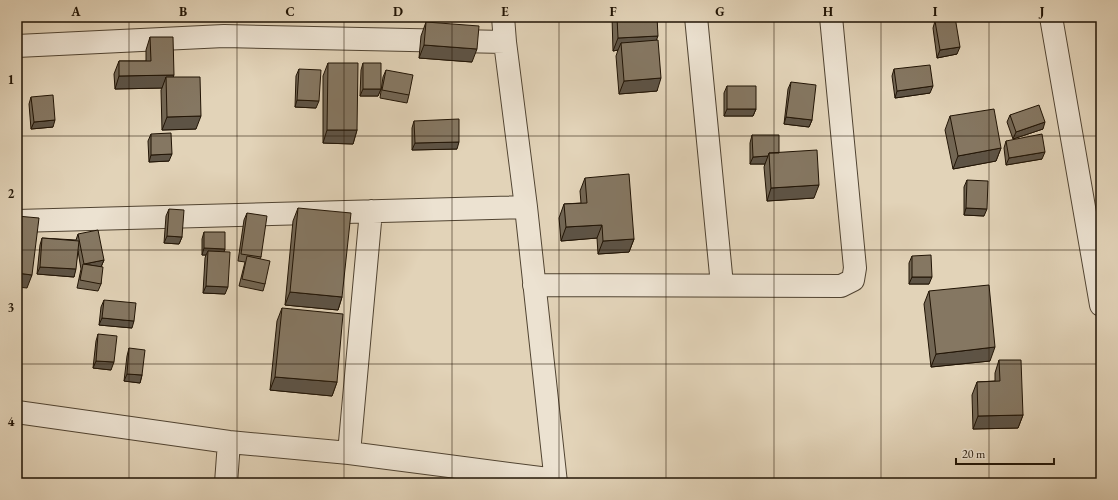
<svg xmlns="http://www.w3.org/2000/svg" width="1118" height="500" viewBox="0 0 1118 500" font-family="'EB Garamond',serif">
<style>
.lines{fill:none;stroke-linecap:round;stroke-linejoin:round}
.street-casing{stroke:#514432;stroke-width:24}
.street{stroke:#ece2d1;stroke-width:22}
.wall{fill:#726654;stroke:#211405}
.shaded-wall{fill:#5d5345;stroke:#211405}
.building{fill:#857762;stroke:#211405}
.grid{fill:none;stroke:#211405;stroke-width:1;stroke-opacity:0.55}
.neatline{fill:none;stroke:#211405;stroke-width:1.5}
.grid-label{font-size:13px;text-anchor:middle;font-weight:bold;fill:#211405}
</style>
<rect width="100%" height="100%" fill="#e2d3b8"/>
<filter id="stains"><feTurbulence type="fractalNoise" baseFrequency=".005" numOctaves="4"/><feColorMatrix values="0 0 0 0 .2 0 0 0 0 .09 0 0 0 0 .02 0 0 0 .5 -.17"/></filter>
<radialGradient id="worn" r=".72"><stop offset=".6" stop-color="#630" stop-opacity="0"/><stop offset="1" stop-color="#630" stop-opacity=".3"/></radialGradient>
<g class="lines">
<defs>
<path id="street" d="M503 17 505 42 526 207 556 483
M696 17 722 285
M1051 17 1101 305
M17 46 224 36 505 42
M17 221 526 207
M534 285 841 286 853 280 855 268 831 17
M17 412 229 442 349 453 556 480
M349 453 371 211
M226 483 229 442"/>
</defs>
<use href="#street" class="street-casing"/>
<use href="#street" class="street"/>
</g>
<path class="wall" d="M612 17H657L656 41 657 91 619 94 616 56 618 50 613 51Z
M935 21 957 54 937 58 933 28Z
M426 22 472 62 419 58 421 36Z
M150 37 173 77 196 129 162 130 161 90 162 88 115 89 114 74 119 61H146V50Z
M328 63 357 130 353 144 323 143V76Z
M363 63 381 89 378 96H360L361 70Z
M299 69 316 108 295 107 296 76Z
M894 69 930 93 895 98 892 76Z
M386 70 409 95 407 103 380 98 383 77Z
M791 82 812 120 809 127 784 124 788 89Z
M727 86 756 109 753 116H724V93Z
M31 97 53 127 31 129 29 104Z
M1010 115 1043 129 1013 139 1007 122Z
M950 116 1001 148 996 161 953 169 945 130Z
M414 121 457 149 412 150V128Z
M151 134 169 161 149 162 148 141Z
M752 135 779 153 814 198 767 201 764 167 765 164H750V143Z
M1006 141 1042 159 1006 165 1004 148Z
M585 178 634 239 629 252 598 254 597 238 561 241 559 218 564 204 581 203 580 191Z
M967 180 984 216 964 215V187Z
M298 208 342 297 338 310 285 305 293 221Z
M169 209 182 237 179 244 164 243 166 216Z
M247 213 261 257 260 259 265 284 263 291 239 286 245 262 238 261 244 220Z
M204 232 225 249 224 252 225 294 203 293 205 258 206 255H202V239Z
M78 234 104 260 101 267V284L98 291 77 288 81 269 78 251 74 277 37 274 40 245 42 238 76 240Z
M912 256 929 284H909V263Z
M929 291 990 361 931 367 924 304Z
M104 300 132 328 99 325 101 307Z
M282 308 337 382 332 396 270 390 277 321Z
M98 334 111 370 93 368 96 341Z
M129 348 142 375 140 383 124 381 127 356Z
M999 360 1023 415 1018 428 973 429 972 395 977 382 995 381V373Z"/>
<path class="shaded-wall" d="M658 36 653 49 621 43 618 50 613 51 618 38Z
M424 45 477 49 472 62 419 58Z
M960 47 957 54 937 58 940 50Z
M174 75 169 88 166 77 162 88 115 89 119 76Z
M661 78 657 91 619 94 624 81Z
M933 86 930 93 895 98 897 91Z
M363 89H381L378 96H360Z
M297 100 319 101 316 108 295 107Z
M727 109H756L753 116H724Z
M201 116 196 129 162 130 167 117Z
M786 117 812 120 809 127 784 124Z
M55 120 53 127 31 129 34 122Z
M1045 122 1043 129 1013 139 1016 132Z
M327 130H357L353 144 323 143Z
M459 142 457 149 412 150 415 143Z
M1001 148 996 161 953 169 958 156Z
M1045 152 1042 159 1006 165 1009 158Z
M172 154 169 161 149 162 151 155Z
M768 156 765 164H750L753 157Z
M819 185 814 198 767 201 771 188Z
M966 208 987 209 984 216 964 215Z
M602 225 597 238 561 241 566 227Z
M167 236 182 237 179 244 164 243Z
M634 239 629 252 598 254 603 241Z
M204 248 225 249 222 256 208 251 206 255H202Z
M104 260 101 267 84 264Z
M40 267 76 269 74 277 37 274Z
M17 273 32 275 27 288 17 287Z
M912 277H932L929 284H909Z
M206 286 228 287 225 294 203 293Z
M290 292 342 297 338 310 285 305Z
M102 318 134 321 132 328 99 325Z
M995 347 990 361 931 367 936 354Z
M96 361 114 362 111 370 93 368Z
M127 374 142 375 140 383 124 381Z
M275 377 337 382 332 396 270 390Z
M1023 415 1018 428 973 429 978 416Z"/>
<path class="building" d="M617 17H657L658 36 618 38Z
M955 17 960 47 940 50 935 21Z
M426 22 479 26 477 49 424 45Z
M150 37H173L174 75 119 76V61H151Z
M658 40 661 78 624 81 621 43Z
M328 63H358L357 130H327Z
M363 63H381V89H363Z
M930 65 933 86 897 91 894 69Z
M299 69 321 70 319 101 297 100Z
M386 70 413 75 409 95 382 90Z
M166 77H200L201 116 167 117Z
M791 82 816 85 812 120 786 117Z
M727 86H756V109H727Z
M53 95 55 120 34 122 31 97Z
M1039 105 1045 122 1016 132 1010 115Z
M994 109 1001 148 958 156 950 116Z
M459 119V142L415 143 414 121Z
M171 133 172 154 151 155V134Z
M1042 134 1045 152 1009 158 1006 141Z
M752 135H779V153H769L768 156 753 157Z
M817 150 819 185 771 188 769 153Z
M629 174 634 239 603 241 602 225 566 227 564 204 587 203 585 178Z
M967 180 988 181 987 209 966 208Z
M298 208 351 213 342 297 290 292Z
M169 209 184 210 182 237 167 236Z
M247 213 267 216 261 257 241 254Z
M17 216 39 218 32 275 17 273Z
M98 230 104 260 84 264 78 234Z
M204 232H225V249L204 248Z
M42 238 79 241 76 269 40 267Z
M208 251 230 252 228 287 206 286Z
M931 255 932 277H912V256Z
M247 256 270 261 265 284 242 279Z
M83 264 103 267 101 284 80 280Z
M989 285 995 347 936 354 929 291Z
M104 300 136 303 134 321 102 318Z
M282 308 343 314 337 382 275 377Z
M98 334 117 336 114 362 96 361Z
M129 348 145 350 142 375 127 374Z
M999 360H1021L1023 415 978 416 977 382 1000 381Z"/>
<path class="grid" d="M129 17V483M237 17V483M344 17V483M452 17V483M559 17V483M666 17V483M774 17V483M881 17V483M989 17V483M17 136H1101M17 250H1101M17 364H1101"/>
<rect width="1118" height="500" fill="none" stroke="#e2d3b8" stroke-width="44"/>
<path d="M956 458v6h98v-6" fill="none" stroke="#211405" stroke-width="2"/>
<text x="962" y="458" font-size="12" fill="#211405" stroke="#ece2d1" stroke-width="3" paint-order="stroke">20 m</text>
<rect x="22" y="22" width="1074" height="456" class="neatline"/>
<g class="grid-label">
<text x="76" y="16">A</text>
<text x="183" y="16">B</text>
<text x="290" y="16">C</text>
<text x="398" y="16">D</text>
<text x="505" y="16">E</text>
<text x="613" y="16">F</text>
<text x="720" y="16">G</text>
<text x="828" y="16">H</text>
<text x="935" y="16">I</text>
<text x="1042" y="16">J</text>
<text x="11" y="84">1</text>
<text x="11" y="198">2</text>
<text x="11" y="312">3</text>
<text x="11" y="426">4</text>
</g>
<rect width="100%" height="100%" filter="url(#stains)"/>
<rect width="100%" height="100%" fill="url(#worn)"/>
</svg>
